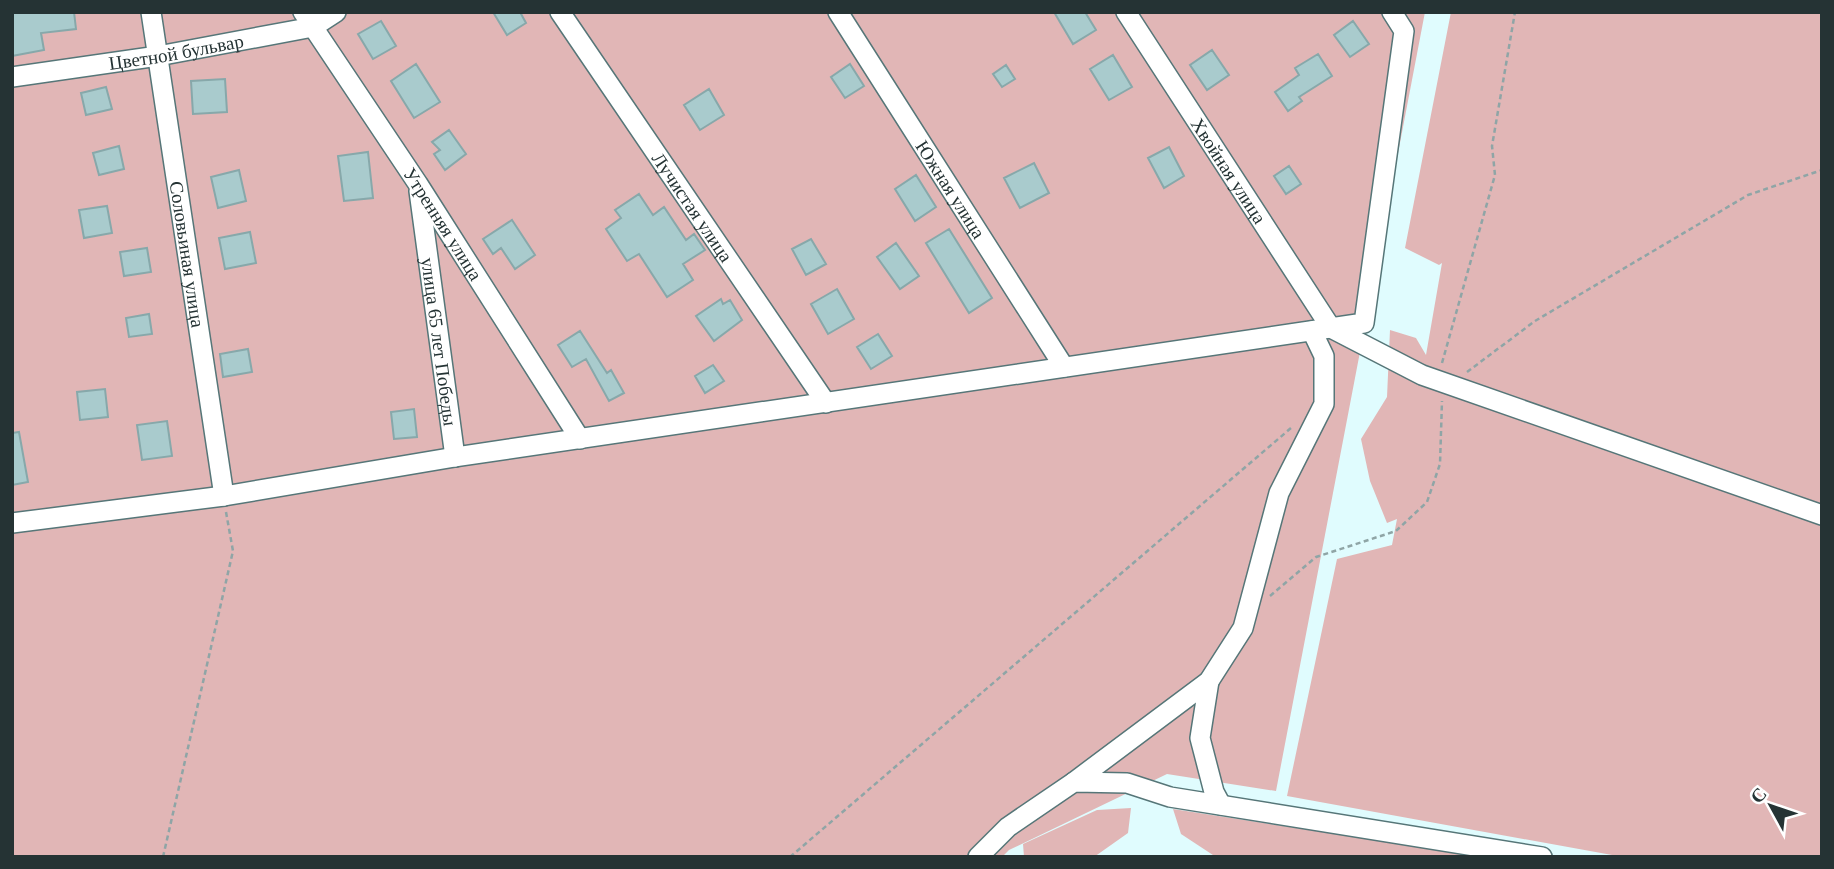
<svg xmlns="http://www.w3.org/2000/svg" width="1834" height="869" viewBox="0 0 1834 869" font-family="Georgia,serif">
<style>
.green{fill:#e1b6b6}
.building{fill:#a9cbcd;stroke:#87a8aa;stroke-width:2}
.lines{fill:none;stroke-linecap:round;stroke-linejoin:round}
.minor-casing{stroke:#567678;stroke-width:22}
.path{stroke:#8fa5a6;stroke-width:2.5;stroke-dasharray:5 3.5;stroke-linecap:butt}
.minor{stroke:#fff;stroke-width:19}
.labels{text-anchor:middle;stroke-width:7;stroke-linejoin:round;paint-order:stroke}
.street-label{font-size:19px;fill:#253334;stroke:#fff}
</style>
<rect width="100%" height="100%" fill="#e0fcfe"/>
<path class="green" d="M12 12H1425L1276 791 1167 774 1009 850 1002 857H12Z
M1451 12H1822V857H1623L1287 796 1337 559 1392 545 1397 519 1387 523 1370 481 1361 439 1387 397 1390 330 1416 338 1426 355 1442 263 1439 265 1405 248Z
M1131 808 1128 833 1094 857H1024L1023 844 1097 810Z
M1173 809 1485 857H1216L1181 834Z"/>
<path class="building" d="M12 12H74L76 29 41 33 44 50 12 56Z
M493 12H520L526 23 507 35Z
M1054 12H1085L1096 30 1073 44Z
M381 21 396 46 373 59 358 34Z
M1353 21 1369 44 1350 57 1334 35Z
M1212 50 1229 75 1207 90 1190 65Z
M1318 54 1332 76 1299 97 1302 101 1288 111 1275 92 1299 75 1295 68Z
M1113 55 1132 87 1109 100 1090 69Z
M416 64 440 102 414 118 391 81Z
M850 64 864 86 845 98 831 77Z
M1006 65 1015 79 1002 87 993 74Z
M225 79 227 112 193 114 191 81Z
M106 87 112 109 86 115 81 93Z
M709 89 724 115 700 130 684 105Z
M449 130 466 154 445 170 434 154 440 150 432 142Z
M119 146 124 169 99 175 93 153Z
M1169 147 1184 176 1164 188 1148 158Z
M368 152 373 198 344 201 338 156Z
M1034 163 1049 193 1020 208 1004 178Z
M1289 166 1301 184 1286 194 1274 176Z
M239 170 246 201 218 208 211 177Z
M916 175 936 207 915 221 895 189Z
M639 194 653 215 664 207 686 240 694 234 705 250 683 264 693 280 667 297 639 254 627 261 606 229 621 218 615 210Z
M107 206 112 233 84 238 79 210Z
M512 220 535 255 515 269 501 248 493 254 483 239Z
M949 229 992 298 969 313 926 243Z
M250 232 256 263 225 269 219 238Z
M811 239 826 264 806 275 792 249Z
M896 243 919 276 900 289 877 257Z
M147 248 151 272 124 276 120 252Z
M837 289 854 319 828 334 811 304Z
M721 299 723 304 730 300 742 320 714 341 696 316Z
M149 314 152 334 129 337 126 318Z
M580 331 607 373 611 370 624 393 609 401 586 359 572 367 558 345Z
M878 334 892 356 871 369 857 347Z
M248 349 252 372 223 377 220 354Z
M713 365 724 381 705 393 695 376Z
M105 389 108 417 80 420 77 392Z
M414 409 417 437 394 439 391 412Z
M167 421 172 456 142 460 137 425Z
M19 432 28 482 12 485V433Z"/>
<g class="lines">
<defs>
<g id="minor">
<path id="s1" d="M151 12 224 496"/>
<path id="s2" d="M303 12 418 184 580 439"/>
<path id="s3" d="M560 12 826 403"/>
<path id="s4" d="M838 12 1064 367"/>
<path id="s5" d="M1126 12 1331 328 1422 375 1822 515"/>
<path id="s6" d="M12 77 158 56 313 27 336 12"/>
<path id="s7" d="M419 191 455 457"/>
<path d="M12 523 224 496 455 457 1364 323 1404 31 1392 12"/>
<path d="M1209 681 1200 738 1214 792 1221 805"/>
<path d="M1074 782 1209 681 1243 628 1279 493 1324 404V356L1312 331"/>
<path d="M978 857 1008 827 1074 782 1127 783 1170 797 1542 857"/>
</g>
</defs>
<use href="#minor" class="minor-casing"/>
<path class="path" d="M1442 363 1495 175 1492 146 1515 12
M1467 372 1535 321 1748 195 1822 170
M1270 596 1316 557 1396 531 1427 502 1440 464 1442 401
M163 857 233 551 226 512
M790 857 1291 428"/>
<use href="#minor" class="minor"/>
</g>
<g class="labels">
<g class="street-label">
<text dy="7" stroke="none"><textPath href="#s6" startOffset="166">Цветной бульвар</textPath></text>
<text dy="7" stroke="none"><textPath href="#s5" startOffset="189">Хвойная улица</textPath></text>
<text dy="7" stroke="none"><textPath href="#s4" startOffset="210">Южная улица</textPath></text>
<text dy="7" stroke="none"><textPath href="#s3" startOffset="236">Лучистая улица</textPath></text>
<text dy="7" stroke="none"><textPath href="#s2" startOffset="254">Утренняя улица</textPath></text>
<text dy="7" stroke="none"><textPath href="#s1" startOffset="245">Соловьиная улица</textPath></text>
<text dy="7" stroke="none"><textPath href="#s7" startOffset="152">улица 65 лет Победы</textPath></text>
</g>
</g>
<rect width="1834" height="869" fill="none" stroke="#253334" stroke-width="28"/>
<g transform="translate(1771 806) rotate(310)" stroke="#ffffff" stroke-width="5" paint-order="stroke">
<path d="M0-5L12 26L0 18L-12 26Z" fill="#253334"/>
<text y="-10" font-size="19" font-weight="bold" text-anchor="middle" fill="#253334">С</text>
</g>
</svg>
